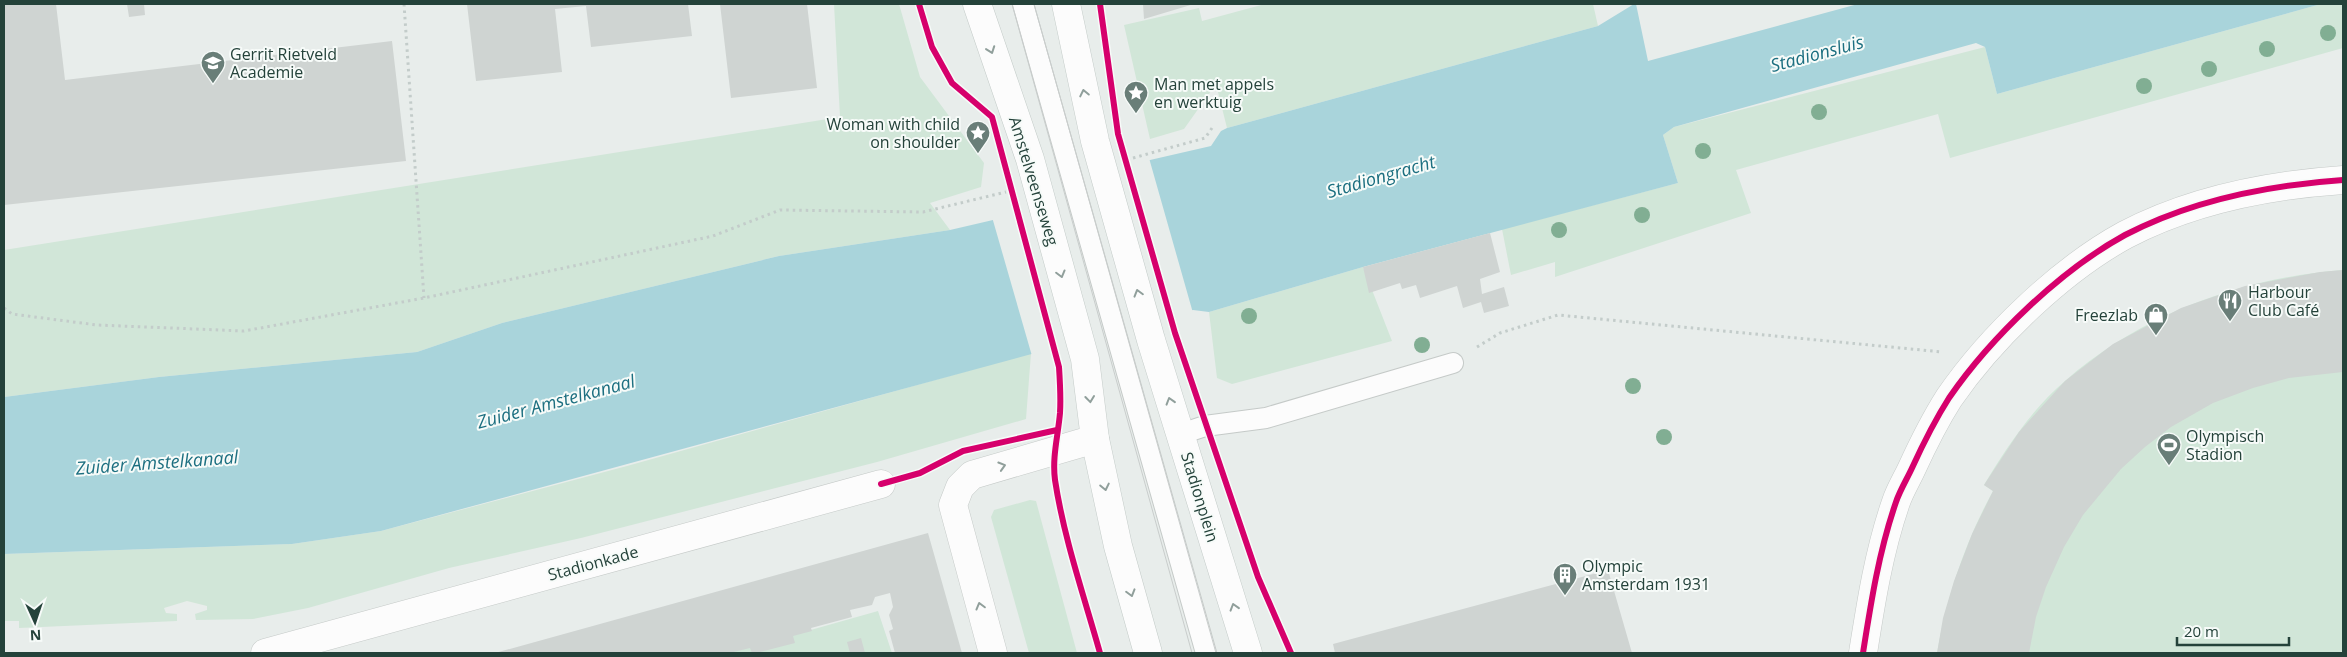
<svg xmlns="http://www.w3.org/2000/svg" width="2347" height="657" viewBox="0 0 2347 657" font-family="'Open Sans',sans-serif">
<style>
.green{fill:#d1e6d8}
.water{fill:#a9d4db}
.pier{fill:#e8edeb}
.building{fill:#cfd4d2}
.lines{fill:none;stroke-linecap:round;stroke-linejoin:round}
.service-casing{stroke:#c5cac8;stroke-width:22}
.minor-casing{stroke:#c5cac8;stroke-width:29}
.secondary-casing{stroke:#c3cbc8;stroke-width:29}
.path{stroke:#c3ccca;stroke-width:3;stroke-dasharray:2.5 4;stroke-linecap:butt}
.service{stroke:#fcfcfc;stroke-width:20}
.minor{stroke:#fcfcfc;stroke-width:28}
.secondary{stroke:#fcfcfc;stroke-width:28}
.tram{stroke:#c9cdcc;stroke-width:1}
.cycleway-casing{stroke:#f7fbf9;stroke-width:9}
.cycleway{stroke:#d6006c;stroke-width:6}
.tree{fill:#81ae93}
.oneway{stroke:#909f9b}
.labels{text-anchor:middle;stroke-width:4;stroke-linejoin:round;paint-order:stroke}
.poi-label{font-size:16px;fill:#24423a;stroke:#f7fbf9;text-anchor:start}
.street-label{font-size:16px;fill:#24423a;stroke:#f7fbf9}
.water-label{font-size:18px;font-style:italic;fill:#1c6f80;stroke:#f7fbf9}
</style>
<rect width="100%" height="100%" fill="#e8edeb"/>
<path class="green" d="M834 4H899L920 77 984 163 981 187 930 203 950 230 779 256 502 323 417 352 159 377 4 397V250L840 117Z
M1265 4H1593L1598 26 1227 128 1216 84 1184 129 1150 139 1124 25 1199 8 1202 21Z
M2321 4H2343V48L1950 158 1938 114 1736 170 1751 213 1555 277V262L1511 275 1502 229 1678 183 1663 135 1674 127 1985 47 1997 94Z
M1363 267 1392 341 1232 384 1217 378 1209 312Z
M2343 270V653H1937C1947 596 1965 542 1993 491L1984 485C2006 448 2032 409 2065 381 2142 314 2241 278 2343 270Z
M1031 353 1026 419 877 462 581 538 449 568 308 608 253 619 196 620 195 614 207 610V606L187 601 164 608 166 613 177 614V621L19 628V621H4V554L292 544 381 531 627 466Z
M1030 500 1036 501 1077 653H1029L991 517 994 510Z
M878 611 892 653H729Z"/>
<path class="water" d="M1634 4H1636L1648 61 1858 4H2321L1997 94 1985 47 1976 43 1674 127 1663 135 1678 183 1363 267 1209 312 1193 310 381 531 292 544 4 554V397L159 377 417 352 502 323 779 256 950 230 993 220 1109 185 1150 160 1211 146 1221 131 1227 128 1598 26Z"/>
<path class="pier" d="M1149 158 1193 313 1032 356 992 217 1108 183Z"/>
<path class="building" d="M4 4H56L65 80 392 41 406 161 4 205Z
M127 4H144L145 15 129 17Z
M467 4H688L692 36 591 47 586 6 555 9 562 72 476 81Z
M720 4H807L817 88 731 98Z
M1143 4H1194L1144 19Z
M1490 233 1500 272 1480 279 1482 294 1504 287 1509 306 1484 313 1481 302 1463 308 1457 286 1420 298 1416 285 1402 289 1400 283 1369 293 1363 267Z
M2343 270V372L2289 378 2253 388 2213 403 2171 427 2145 447 2121 469 2083 515 2064 547 2046 587 2036 617 2029 653H1937L1943 618 1954 581 1972 534 1993 491 1984 485 2019 432 2065 381 2113 344 2181 308 2245 286 2320 272Z
M928 533 962 653H895L889 631 893 629 889 615 893 607 890 593 875 597 872 605 850 610 852 617 811 628 812 631 793 636 795 643 756 653H752L750 648 730 653H495Z
M1608 570 1632 653H1335L1333 644Z
M861 638 865 653H850L847 642Z"/>
<g class="lines">
<defs>
<path id="service" d="M1023 4 1206 653
M1181 434 1205 426 1266 418 1453 363"/>
<path id="minor" d="M265 653 881 484
M993 653 953 505 960 487 972 475 1095 439
M1863 653C1871 602 1879 551 1896 502 1900 490 1907 479 1912 468 1923 444 1935 420 1949 398 1991 337 2061 270 2125 235 2192 200 2269 185 2343 180"/>
<path id="secondary" d="M977 4 1030 159 1085 359 1095 439 1118 546 1148 653
M1066 4 1095 141 1151 340 1248 653"/>
</defs>
<use href="#service" class="service-casing"/>
<use href="#minor" class="minor-casing"/>
<use href="#secondary" class="secondary-casing"/>
<path class="path" d="M404 4 424 298
M1133 158 1205 138 1212 128
M4 308 12 314 97 325 244 331 424 298 713 236 780 210 923 212 1006 192
M1477 347 1500 333 1558 315 1942 352"/>
<use href="#service" class="service"/>
<use href="#minor" class="minor"/>
<use href="#secondary" class="secondary"/>
<path class="tram" d="M1012 4 1192 653
M1034 4 1216 653"/>
<defs>
<path id="cycleway" d="M919 4 932 47 952 83 992 117 1059 367C1060 382 1061 397 1060 413 1058 436 1052 457 1055 480 1064 539 1084 596 1100 653
M1100 4 1118 134 1175 333 1258 577 1291 653
M881 484 920 473 963 451 1057 430
M1863 653C1871 602 1879 551 1896 502 1900 490 1907 479 1912 468 1923 444 1935 420 1949 398 1991 337 2061 270 2125 235 2192 200 2269 185 2343 180"/>
</defs>
<use href="#cycleway" class="cycleway-casing"/>
<use href="#cycleway" class="cycleway"/>
</g>
<g class="tree">
<circle cx="2328" cy="33" r="8"/>
<circle cx="2267" cy="49" r="8"/>
<circle cx="2209" cy="69" r="8"/>
<circle cx="2144" cy="86" r="8"/>
<circle cx="1819" cy="112" r="8"/>
<circle cx="1703" cy="151" r="8"/>
<circle cx="1642" cy="215" r="8"/>
<circle cx="1559" cy="230" r="8"/>
<circle cx="1249" cy="316" r="8"/>
<circle cx="1422" cy="345" r="8"/>
<circle cx="1633" cy="386" r="8"/>
<circle cx="1664" cy="437" r="8"/>
</g>
<defs><path id="oneway-chevron" d="M-2-3.5L2.5 0L-2 3.5" fill="none" stroke-width="1.6" stroke-linecap="round" stroke-linejoin="round" transform="scale(1.25)"/></defs>
<g class="oneway">
<use href="#oneway-chevron" transform="translate(991 50) rotate(70)"/>
<use href="#oneway-chevron" transform="translate(1084 93) rotate(-102)"/>
<use href="#oneway-chevron" transform="translate(1061 274) rotate(75)"/>
<use href="#oneway-chevron" transform="translate(1138 293) rotate(-106)"/>
<use href="#oneway-chevron" transform="translate(1090 399) rotate(83)"/>
<use href="#oneway-chevron" transform="translate(1170 401) rotate(-107)"/>
<use href="#oneway-chevron" transform="translate(1002 466) rotate(-17)"/>
<use href="#oneway-chevron" transform="translate(1105 487) rotate(78)"/>
<use href="#oneway-chevron" transform="translate(1131 593) rotate(74)"/>
<use href="#oneway-chevron" transform="translate(980 606) rotate(-105)"/>
<use href="#oneway-chevron" transform="translate(1234 607) rotate(-107)"/>
</g>
<defs>
<symbol id="university-pin" viewBox="-11 -11 22 30"><path d="M0 17L-7.5 6A9.5 9.5 0 1 1 7.5 6Z" fill="#697e78" stroke="#f7fbf9"/><path d="M0-5L7-2L0 1L-7-2ZM-4 1L0 2.5L4 1V4Q0 6-4 4Z" fill="#fff"/></symbol>
<symbol id="sight-pin" viewBox="-11 -11 22 30"><path d="M0 17L-7.5 6A9.5 9.5 0 1 1 7.5 6Z" fill="#697e78" stroke="#f7fbf9"/><path d="M0-6L1.8-2.2L6-1.7L2.9 1.2L3.7 5.4L0 3.3L-3.7 5.4L-2.9 1.2L-6-1.7L-1.8-2.2Z" fill="#fff"/></symbol>
<symbol id="restaurant-pin" viewBox="-11 -11 22 30"><path d="M0 17L-7.5 6A9.5 9.5 0 1 1 7.5 6Z" fill="#697e78" stroke="#f7fbf9"/><path d="M-5-6h1v4h1v-4h1v4h1v-4h1v5L-1.5 .5V6h-2V.5L-5-1ZM5-6V6H3V1.5H1.5Q1.5-4 5-6Z" fill="#fff"/></symbol>
<symbol id="shop-pin" viewBox="-11 -11 22 30"><path d="M0 17L-7.5 6A9.5 9.5 0 1 1 7.5 6Z" fill="#697e78" stroke="#f7fbf9"/><path d="M-5-2.5h2.3a2.7 3.5 0 0 1 5.4 0H5L5.5 6h-11ZM-1.5-2.5h3a1.5 2.3 0 0 0-3 0Z" fill="#fff"/></symbol>
<symbol id="stadium-pin" viewBox="-11 -11 22 30"><path d="M0 17L-7.5 6A9.5 9.5 0 1 1 7.5 6Z" fill="#697e78" stroke="#f7fbf9"/><path d="M0-5a6.5 5 0 1 0 0 10a6.5 5 0 1 0 0-10ZM-3.5-1.8h7v3.6h-7Z" fill="#fff"/></symbol>
<symbol id="building-pin" viewBox="-11 -11 22 30"><path d="M0 17L-7.5 6A9.5 9.5 0 1 1 7.5 6Z" fill="#697e78" stroke="#f7fbf9"/><path d="M-4-6H4V6H1V3H-1V6H-4ZM-2.5-4.3h1.7v1.8h-1.7ZM.8-4.3h1.7v1.8H.8ZM-2.5-1h1.7V.8h-1.7ZM.8-1h1.7V.8H.8Z" fill="#fff"/></symbol>
</defs>
<g fill-rule="evenodd">
<use href="#university-pin" x="199" y="49" width="28" height="38"/>
<use href="#sight-pin" x="1122" y="79" width="28" height="38"/>
<use href="#sight-pin" x="964" y="119" width="28" height="38"/>
<use href="#restaurant-pin" x="2216" y="287" width="28" height="38"/>
<use href="#shop-pin" x="2142" y="301" width="28" height="38"/>
<use href="#stadium-pin" x="2155" y="431" width="28" height="38"/>
<use href="#building-pin" x="1551" y="561" width="28" height="38"/>
</g>
<g class="labels">
<g class="poi-label">
<text x="230" y="60">Gerrit Rietveld<tspan x="230" dy="18">Academie</tspan></text>
<text x="1154" y="90">Man met appels<tspan x="1154" dy="18">en werktuig</tspan></text>
<text x="960" y="130" text-anchor="end">Woman with child<tspan x="960" dy="18">on shoulder</tspan></text>
<text x="2248" y="298">Harbour<tspan x="2248" dy="18">Club Café</tspan></text>
<text x="2138" y="321" text-anchor="end">Freezlab</text>
<text x="2186" y="442">Olympisch<tspan x="2186" dy="18">Stadion</tspan></text>
<text x="1582" y="572">Olympic<tspan x="1582" dy="18">Amsterdam 1931</tspan></text>
</g>
<g class="street-label">
<text transform="translate(1034 181) rotate(73)" y="6">Amstelveenseweg</text>
<text transform="translate(1200 497) rotate(73)" y="6">Stadionplein</text>
<text transform="translate(593 563) rotate(-15)" y="6">Stadionkade</text>
</g>
<g class="water-label">
<text transform="translate(1817 54) rotate(-15)" y="6">Stadionsluis</text>
<text transform="translate(1381 177) rotate(-16)" y="6">Stadiongracht</text>
<text transform="translate(556 402) rotate(-15)" y="6">Zuider Amstelkanaal</text>
<text transform="translate(157 463) rotate(-4)" y="6">Zuider Amstelkanaal</text>
</g>
</g>
<rect width="2347" height="657" fill="none" stroke="#24423a" stroke-width="10"/>
<g transform="translate(35 622) rotate(177)" stroke="#f7fbf9" stroke-width="4" paint-order="stroke">
<path d="M0-4L9 19L0 12L-9 19Z" fill="#24423a"/>
<text y="-8" font-size="14" font-weight="bold" text-anchor="middle" fill="#24423a">N</text>
</g>
<path d="M2177 637v8h112v-8" fill="none" stroke="#24423a" stroke-width="2.5"/>
<text x="2184" y="637" font-size="15" fill="#24423a" stroke="#f7fbf9" stroke-width="4" paint-order="stroke">20 m</text>
</svg>
